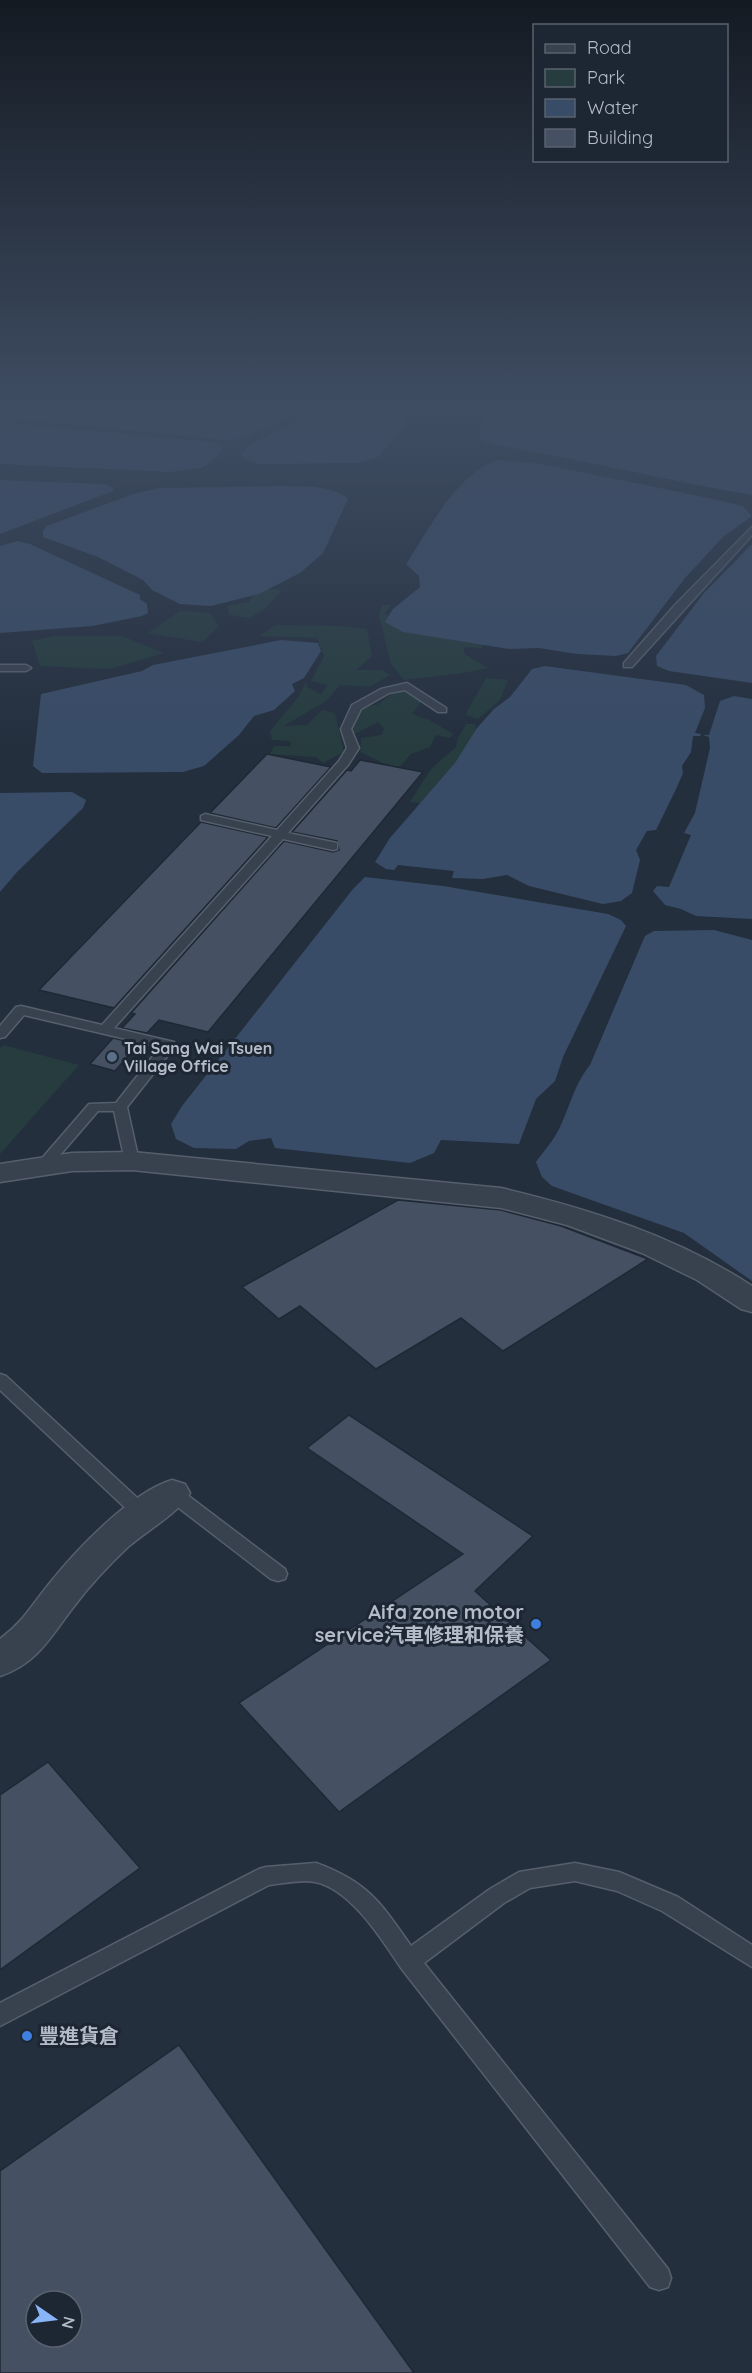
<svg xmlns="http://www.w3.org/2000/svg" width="752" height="2373" viewBox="0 0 752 2373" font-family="Quicksand,'Noto Sans TC',sans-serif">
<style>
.green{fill:#263c3f}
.water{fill:#394c67}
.building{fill:#455162;stroke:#1f2835;stroke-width:1.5;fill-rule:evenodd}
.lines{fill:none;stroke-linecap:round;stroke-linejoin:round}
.lane-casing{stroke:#565f6c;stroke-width:3}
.street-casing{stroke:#565f6c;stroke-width:3}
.lane{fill:#38414e;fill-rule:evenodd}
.street{fill:#38414e;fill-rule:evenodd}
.service-dot{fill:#5c6f8a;stroke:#1d2633;stroke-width:2}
.shop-dot{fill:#3f7fe0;stroke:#1d2633;stroke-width:2}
.labels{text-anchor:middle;stroke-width:6;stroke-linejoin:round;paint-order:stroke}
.poi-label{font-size:16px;font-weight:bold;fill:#b4bcc9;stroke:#1d2633;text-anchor:start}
.near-poi-label{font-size:20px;font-weight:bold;fill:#b4bcc9;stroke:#1d2633;text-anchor:end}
</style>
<rect width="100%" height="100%" fill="#242f3e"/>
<path class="green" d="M258 588 282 590 266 608 249 618 229 615 227 606 249 602Z
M382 605H391L384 614 489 642 481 648 463 647 465 654 488 668 463 673 404 680 391 664 379 616Z
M180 611 210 613 219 626 202 642 148 633Z
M276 625 338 626 367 629 372 656 356 670H382L390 675 370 687 340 685 326 701 284 726 307 725 322 710 335 713 344 752 323 763 316 757 270 754 274 746H291L290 741 272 740 270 731 299 696 306 681 307 687 321 694 328 685 311 681 324 656 317 638 259 636Z
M53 636H122L164 653 110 669 40 666 32 641Z
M486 678 508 680 500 700 478 719 465 715Z
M399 688 424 698 412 714 429 720 454 734 449 738 436 735 430 747 411 754 399 768 383 763 360 752 361 738 381 735 384 729 378 722 351 736 348 724 356 707 378 705Z
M466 724H475L477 739 426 804 410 802 431 769 456 747 457 740Z
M3 1045 79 1065 0 1154V1048Z"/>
<path class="water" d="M0 413H296L242 439 224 440 0 417Z
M315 413H408L404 427 378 457 358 463 260 464 243 459 241 455 247 446Z
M485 413H752V495C665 480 579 459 491 444L480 439 481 424Z
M0 422 211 442 224 446 217 457 202 468 169 472 0 464Z
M497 460 536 463 699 496 743 506 752 516 724 536 685 578 628 653 616 656 577 654 539 648 509 649 403 632 385 622 393 609 420 587 419 576 406 564C430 528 455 476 497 460Z
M0 480 104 484 113 488V491L0 534Z
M286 486C305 487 333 485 348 499L323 553 300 573 259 594 211 606 180 604 152 590 143 580 98 557 43 537V531L47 526 133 494 159 488Z
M18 541 30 544 140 595V599L147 604 148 613 142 616 92 626 0 633V546Z
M752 544V683L669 671 657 666 656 656 704 593Z
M281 640 318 643 321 651 304 678 292 684 295 691 274 710 254 716 239 735 204 766 183 772 42 773 33 766 41 694 142 671 153 665Z
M545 666 686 685 704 695 705 708 695 733 701 734 700 736H693L691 752 682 766 683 773 677 787 656 830 647 831 636 850 640 860 632 893 621 901 603 904 529 886 507 875 483 879 452 878 454 871 398 865 394 870 386 869 375 862 390 838 455 763 477 728 494 709 510 697 532 669Z
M734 696 752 699V919L696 916 681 909 665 905 653 891 657 886 669 887 691 835 684 833 695 813 710 748 709 737 703 735H709L720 701Z
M72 792 86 800 83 808 17 872 0 892V793Z
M365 877 443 886 608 914 621 920 626 926 563 1057 555 1081 536 1099 519 1144 441 1140 434 1153 410 1163 275 1148 271 1138 249 1141 236 1149 194 1148 176 1139 171 1124 182 1106 353 889Z
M714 930 752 940V1281L684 1233 552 1186 542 1177 536 1162C544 1151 554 1140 560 1127 571 1104 574 1085 590 1065L645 936 654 931Z"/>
<path class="building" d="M267 754 331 767 276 828 210 813Z
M360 760 423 772 208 1032 159 1020 147 1033 122 1028 135 1014 131 1013 284 841 333 852 339 850 337 841 292 832 347 770 351 771Z
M201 822 268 837 114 1008 39 990Z
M113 1038 138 1044 115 1071 90 1064Z
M398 1200 501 1210 561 1226 648 1259 503 1351 461 1318 376 1369 300 1306 279 1319 242 1287Z
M349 1415 533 1536 475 1591 551 1660 339 1812 239 1703 463 1554 307 1448Z
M48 1762 140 1868 0 1970V1795Z
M179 2045 414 2373H0V2171ZM36 2301H72V2337H36Z"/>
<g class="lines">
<defs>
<path id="lane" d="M752 527V535L632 667H624V663L675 605Z
M0 665H26L31 668 26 671H0Z
M407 683 446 708V712H438L405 690 389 693 361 709 351 729 359 748 348 765 288 833 337 843V849L333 850 283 839 114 1028 174 1042 176 1045 127 1107 139 1161 137 1164H127L125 1161 114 1111H98L48 1169H38L36 1166 38 1163 89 1104 116 1103 160 1047 24 1015 5 1037 0 1038V1026L16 1007 21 1006 102 1025 272 836 201 820V816L205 814 277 830 339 761 347 748 341 729 352 705 381 689Z
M0 1374 6 1376 148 1508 151 1513 148 1518 142 1520 136 1518 0 1390Z
M172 1486 178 1488 285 1569 287 1574 285 1579 278 1581 271 1579 166 1498 163 1493 166 1488Z
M316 1863C368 1882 381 1903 411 1946L490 1889 519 1872 575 1863 619 1872 678 1897 752 1945V1967L662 1911 617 1891 575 1881 530 1888 504 1903 424 1963 668 2269 671 2278 668 2287 659 2290 650 2287 401 1968C382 1940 351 1889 315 1882 301 1879 282 1884 269 1885L0 2026V2003L259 1869 266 1867Z"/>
<path id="street" d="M132 1152 501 1188C589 1209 676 1236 752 1286V1312L741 1309 697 1280 642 1253 567 1225 501 1208 132 1170 72 1171 0 1182V1164L72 1153Z
M172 1480 185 1484 190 1493C179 1513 146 1531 128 1547 109 1565 91 1584 75 1605 52 1634 39 1663 0 1676V1639C24 1621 31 1606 49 1584 76 1550 130 1493 172 1480Z"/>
</defs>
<use href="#lane" class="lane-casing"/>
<use href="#street" class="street-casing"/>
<use href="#lane" class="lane"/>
<use href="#street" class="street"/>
</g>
<linearGradient id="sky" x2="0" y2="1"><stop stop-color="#141a22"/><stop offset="0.55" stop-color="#3f4d63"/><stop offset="1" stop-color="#3f4d63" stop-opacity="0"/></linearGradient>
<rect width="752" height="745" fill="url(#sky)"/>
<circle class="service-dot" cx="112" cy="1057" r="6"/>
<g class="shop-dot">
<circle cx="536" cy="1624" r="6"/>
<circle cx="27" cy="2036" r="6"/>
</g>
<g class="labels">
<g class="poi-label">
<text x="124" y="1054">Tai Sang Wai Tsuen<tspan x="124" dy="18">Village Office</tspan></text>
</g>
<g class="near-poi-label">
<text x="524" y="1619">Aifa zone motor<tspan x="524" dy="23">service汽車修理和保養</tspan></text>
<text x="39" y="2043" text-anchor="start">豐進貨倉</text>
</g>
</g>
<rect x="533" y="24" width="195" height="138" fill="#1d2633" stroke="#59626f" stroke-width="1.5"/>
<rect x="545" y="44" width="30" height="9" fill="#38414e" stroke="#59626f" stroke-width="1.5"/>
<text x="587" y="54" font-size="18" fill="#b4bcc9">Road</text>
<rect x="545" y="69" width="30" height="18" fill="#263c3f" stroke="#59626f" stroke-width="1.5"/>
<text x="587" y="84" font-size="18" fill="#b4bcc9">Park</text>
<rect x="545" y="99" width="30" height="18" fill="#394c67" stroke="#59626f" stroke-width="1.5"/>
<text x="587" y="114" font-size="18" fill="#b4bcc9">Water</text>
<rect x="545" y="129" width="30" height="18" fill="#455162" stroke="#59626f" stroke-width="1.5"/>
<text x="587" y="144" font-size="18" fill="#b4bcc9">Building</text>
<g transform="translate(54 2319) rotate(104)"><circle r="28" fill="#1d2633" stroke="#59626f" stroke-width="1.5"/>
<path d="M0-4.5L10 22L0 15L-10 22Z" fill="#8ab4f8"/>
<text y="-9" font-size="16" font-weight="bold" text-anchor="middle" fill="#b4bcc9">N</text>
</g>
</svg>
